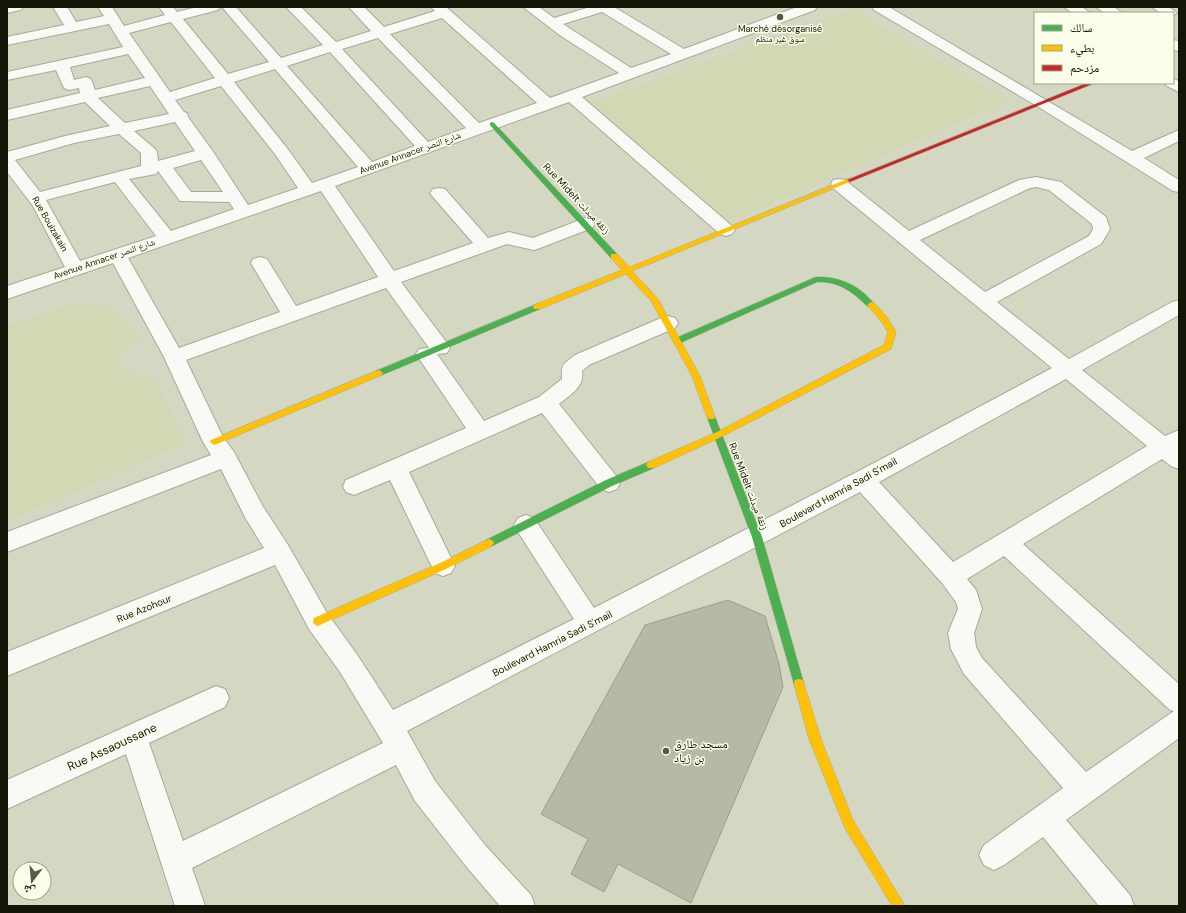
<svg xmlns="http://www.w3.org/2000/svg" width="1186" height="913" viewBox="0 0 1186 913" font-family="'DM Sans','Noto Naskh Arabic',sans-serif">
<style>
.built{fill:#d2d8b4}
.building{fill:#b8b8a7;stroke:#9e9d8c}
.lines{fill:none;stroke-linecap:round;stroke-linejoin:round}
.street-casing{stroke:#a7aa99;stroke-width:2}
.fast-casing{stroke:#a7aa99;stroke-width:1}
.slow-casing{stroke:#a7aa99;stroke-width:1}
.jam-casing{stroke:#a7aa99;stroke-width:1}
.street{fill:#f9f9f6;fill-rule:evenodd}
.fast{fill:#4caf50;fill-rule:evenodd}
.slow{fill:#ffc107;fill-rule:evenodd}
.jam{fill:#c62828;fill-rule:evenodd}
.poi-dot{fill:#575a49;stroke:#fbffea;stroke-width:1.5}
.labels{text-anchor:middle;stroke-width:3;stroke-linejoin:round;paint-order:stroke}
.far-poi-label{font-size:9px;fill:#141608;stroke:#fbffea}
.far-street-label{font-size:9px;fill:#141608;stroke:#fbffea}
.street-label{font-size:10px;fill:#141608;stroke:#fbffea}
.near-poi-label{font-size:12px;fill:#141608;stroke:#fbffea;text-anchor:start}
.near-street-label{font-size:12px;fill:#141608;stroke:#fbffea}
</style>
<rect width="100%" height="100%" fill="#d4d7c1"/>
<path class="built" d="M852 9 1008 101 724 224 591 103Z
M71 304 109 306 141 337 115 356 128 373 154 378 186 443 7 521V327Z"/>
<path class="building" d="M728 600 765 616 779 664 783 687 691 903 618 864 604 892 571 874 588 839 541 814 645 625Z"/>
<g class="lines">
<defs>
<path id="street" d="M7 7H23L21 10 7 13Z
M53 7H67L76 22 104 16 98 7H112L124 26 165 15 159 7H173L177 12 197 7H220L218 10 183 19 228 74 269 62 222 7H236L281 58 323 45 286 7H301L336 42 371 31 349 7H364L384 27 435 11 431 7H446L550 98 619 73 561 36 523 7H539L554 18 590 7H614L684 49 797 7H817L815 10 582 97 732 226 735 230 732 234 726 236 720 234 569 102 335 186 394 271 473 243 433 197 430 193 433 189 439 188 445 189 488 238 509 232 533 238 580 220 586 218 592 220 595 224 592 228 540 248 534 250 507 244 401 282 447 343 450 348 447 353 437 354 484 421 539 397 562 379C561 363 563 365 575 355L661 318 668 316 675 318 678 323 675 328 589 365 582 371C585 387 570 395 559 404L617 477 620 483 617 489 609 492 601 489 542 413 409 472 455 566 451 573 443 576 435 573 390 480 354 495 346 492 343 486 346 480 466 428 416 354 419 349 429 348 386 288 186 360 223 437 234 452 262 505 288 545 327 613 358 656 393 710 574 619 518 532 514 525 518 518 526 515 534 518 594 608 876 462 1052 368 833 188 831 184 833 180 839 179 845 180 909 231 1019 180 1036 177 1061 182 1106 217 1110 229 1101 244 997 302 1069 359 1172 302 1179 300V315L1082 370 1165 436 1179 430V469L1171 466 1162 459 1023 544 1179 684V738L1066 820 1130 895 1134 906H1099L1043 837 1004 865 994 870 984 865 979 855 984 845 1063 788 964 674 951 649 948 633 958 609 956 602 942 583 860 492 407 731 435 781 485 845 531 895 535 906H500L465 865 415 801 396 765 192 868 205 906H175L126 754 7 809V780L216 686 225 689 229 698 225 707 149 743 183 841 383 743 340 672 309 629 275 565 7 676V652L264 548 246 519 221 469 7 552V532L211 455 203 442 164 357 113 263 7 299V286L65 267 33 206 7 172V152L65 136 110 126 85 102 7 120V110L80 93 79 88 69 90 64 88 56 70 7 80V72L123 47 109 24 7 45V37L64 25ZM602 12 671 54 631 68 563 24ZM442 18 537 103 479 123 390 34ZM171 22 215 78 170 92 129 33ZM378 38 466 128 428 142 342 49ZM330 52 415 146 372 162 287 66ZM128 54 145 78 95 90 91 79 86 77 74 80 70 67ZM275 69 358 167 312 183 287 148 234 82ZM150 86 169 114 125 123 98 98ZM221 86 275 154 298 188 248 205 214 153 188 117 187 113 184 112 175 100ZM175 122 195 151 158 161 157 152 155 149 134 131ZM119 134 141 153V166L40 192 15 160 74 143ZM201 160 223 192H191L173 168ZM158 171 180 201 229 202 234 209 171 231 129 179 156 174ZM115 182 156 236 80 261 46 200ZM1036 187 1049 190 1092 224 1093 229 1089 236 985 292 920 240 1030 188ZM321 191 378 277 296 306 267 259 260 257 253 259 251 263 280 312 179 348 128 258ZM1066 379 1147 446 953 562 879 482ZM1004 556 1170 710 1174 711 1086 772 982 658 976 647 974 633 982 609 976 590 967 579Z
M872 7H889L1132 151 1179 130V141L1144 158 1179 180V192L1173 191 1037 106 874 10Z
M1064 7H1082L1090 13H1072Z
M1096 7H1114L1122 13H1104Z
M1152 7H1169L1177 13 1173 16V13H1160Z
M1173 40 1179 41V51L1173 50Z
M1173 79 1179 81V92L1167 86 1164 83H1173Z"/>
<path id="fast" d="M492 122 494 123 617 254V258H611L490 125V123Z
M816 277C839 276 861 286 875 305L874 307H868C853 292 839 281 817 282L680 343H674L673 341 674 339Z
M537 304 541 307 540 309 382 375 379 376 375 373 376 371Z
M711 414 715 417 762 537 804 684 803 688 799 689 795 688 794 684 752 537 707 417Z
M651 461 654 462 656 465 654 468 612 486 492 546 489 547 486 546 484 543 486 540 606 480Z"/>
<path id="slow" d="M850 178 853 180 852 181 632 271 658 299 700 376 715 417 714 419H708L707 417 692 376 651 301 626 274 540 309H534L533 307 534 305 622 270 611 258V254H617L629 267Z
M871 302 874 303 887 317 896 332 891 349 721 437 654 468H648L646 465 648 462 715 433 884 345 888 332 881 321 867 305Z
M379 370 383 373 382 375 217 444 214 445 210 442 211 440Z
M489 539 492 540 494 543 492 546 446 569 322 624 318 626 314 624 313 621 314 618 440 563Z
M799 679 803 680 804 684 821 739 853 820 905 906H892L845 828 809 739 794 684 795 680Z"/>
<path id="jam" d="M1087 83H1095L852 181 850 182 847 180Z"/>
</defs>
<use href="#street" class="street-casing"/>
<use href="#fast" class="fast-casing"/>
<use href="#slow" class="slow-casing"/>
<use href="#jam" class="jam-casing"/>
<use href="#street" class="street"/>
<use href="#fast" class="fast"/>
<use href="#slow" class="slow"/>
<use href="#jam" class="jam"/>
</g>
<g class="poi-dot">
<circle cx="780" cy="17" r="4"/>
<circle cx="666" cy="751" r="4"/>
</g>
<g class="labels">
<g class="far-poi-label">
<text x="780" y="32">Marché désorganisé<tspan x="780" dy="10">سوق غير منظم</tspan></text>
</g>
<g class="far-street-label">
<text transform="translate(410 153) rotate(-20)" y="3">Avenue Annacer شارع النصر</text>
<text transform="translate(50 224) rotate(60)" y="3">Rue Bouizakain</text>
<text transform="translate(104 259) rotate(-19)" y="3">Avenue Annacer شارع النصر</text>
</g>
<g class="street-label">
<text transform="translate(577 198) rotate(47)" y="4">Rue Midelt زنقة ميدلت</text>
<text transform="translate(749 486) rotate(69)" y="4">Rue Midelt زنقة ميدلت</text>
<text transform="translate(838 492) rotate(-29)" y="4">Boulevard Hamria Sadi S'mail</text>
<text transform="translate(144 608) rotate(-22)" y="4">Rue Azohour</text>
<text transform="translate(552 643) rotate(-27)" y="4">Boulevard Hamria Sadi S'mail</text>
</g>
<g class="near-poi-label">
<text x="674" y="748">مسجد طارق<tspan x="674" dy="14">بن زياد</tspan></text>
</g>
<g class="near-street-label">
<text transform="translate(112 747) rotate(-25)" y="4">Rue Assaoussane</text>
</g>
</g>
<rect width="1186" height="913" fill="none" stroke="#141608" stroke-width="16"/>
<rect x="1034" y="12" width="140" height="72" fill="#fbffea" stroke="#9fa290"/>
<rect x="1042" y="25" width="20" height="6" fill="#4caf50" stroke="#9fa290"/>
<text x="1070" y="32" font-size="12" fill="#141608">سالك</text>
<rect x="1042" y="45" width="20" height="6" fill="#ffc107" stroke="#9fa290"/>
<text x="1070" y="52" font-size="12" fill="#141608">بطيء</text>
<rect x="1042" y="65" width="20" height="6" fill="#c62828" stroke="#9fa290"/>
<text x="1070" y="72" font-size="12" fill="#141608">مزدحم</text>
<g transform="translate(32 881) rotate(196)"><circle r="19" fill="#fbffea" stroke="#9fa290"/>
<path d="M0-3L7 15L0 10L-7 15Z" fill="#575a49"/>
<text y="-6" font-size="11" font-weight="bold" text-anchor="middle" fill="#141608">ش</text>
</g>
</svg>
